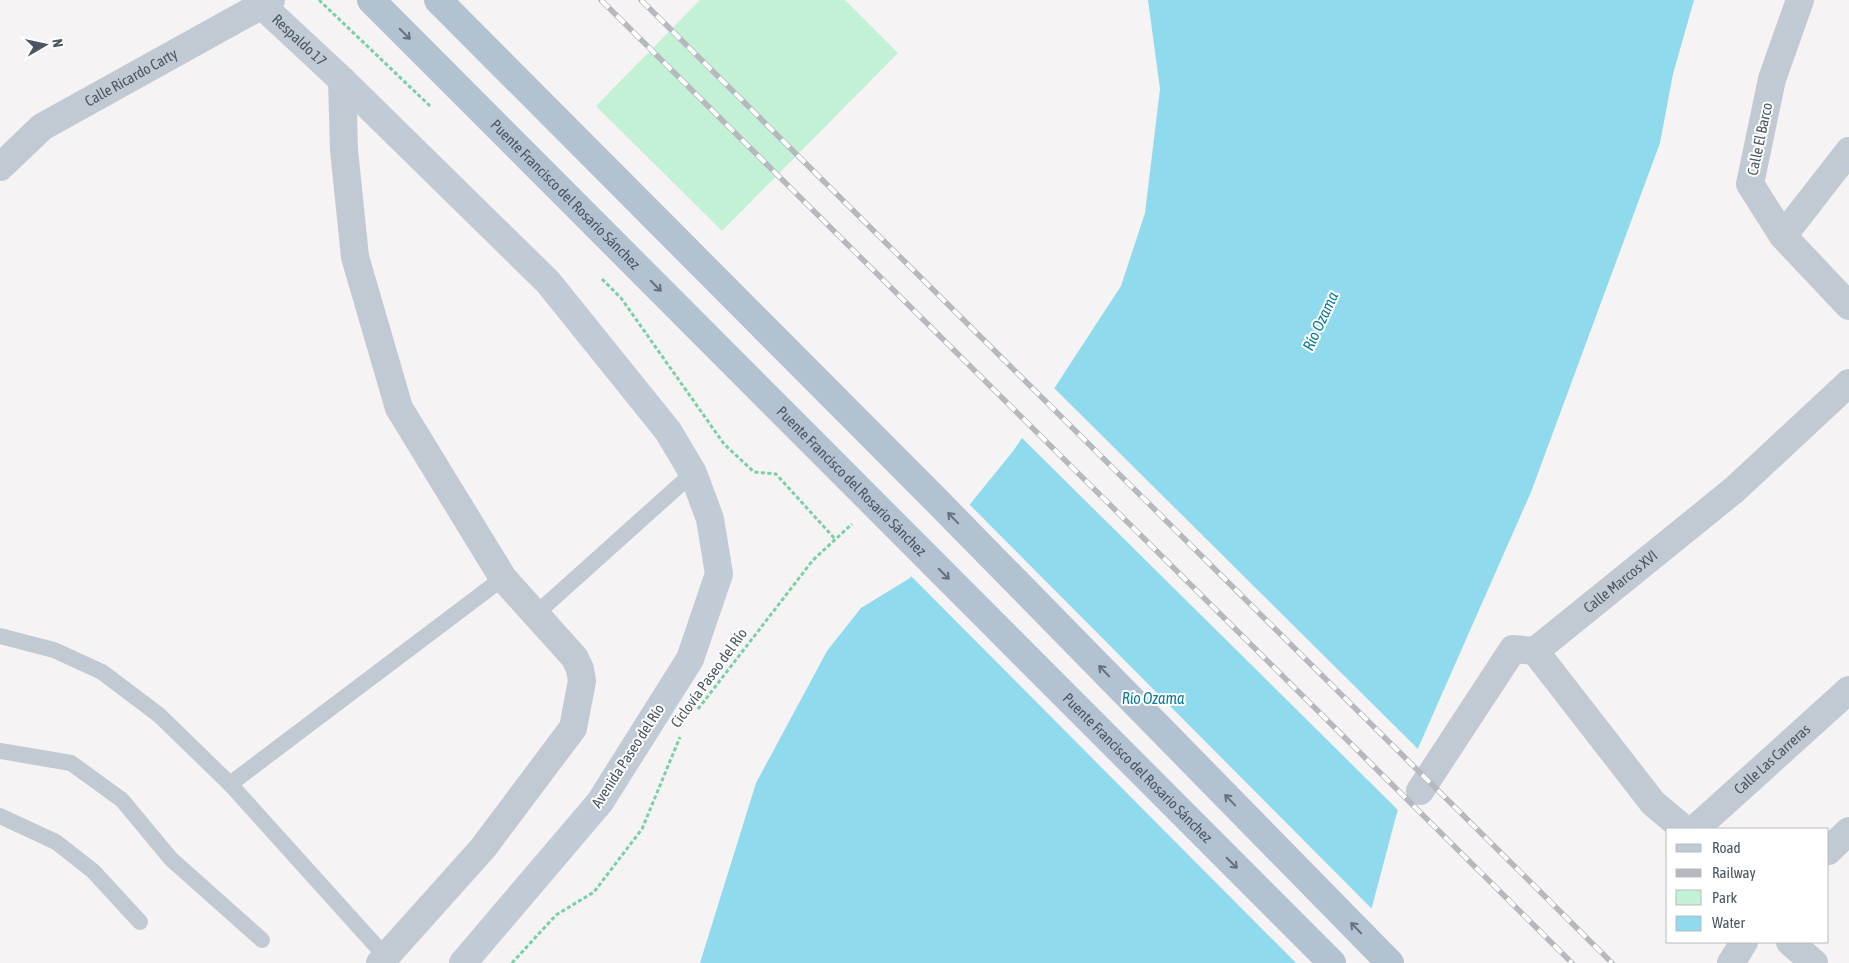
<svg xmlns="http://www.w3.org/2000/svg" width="1849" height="963" viewBox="0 0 1849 963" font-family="'Asap Condensed',sans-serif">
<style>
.green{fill:#c3f1d5}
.water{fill:#90daee}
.pier{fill:#f5f3f3}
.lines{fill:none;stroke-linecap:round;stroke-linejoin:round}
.path{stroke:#7ad0a6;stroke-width:3;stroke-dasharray:4 2.5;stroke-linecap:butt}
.lane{stroke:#c1cad2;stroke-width:16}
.street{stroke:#c1cad2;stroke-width:28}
.secondary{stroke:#c1cbd6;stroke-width:28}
.rail-casing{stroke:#b5b8bd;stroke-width:5.5}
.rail{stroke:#fff;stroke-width:4;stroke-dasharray:11;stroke-linecap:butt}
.primary-bridge{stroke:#b3c2d1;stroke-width:28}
.oneway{stroke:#64717d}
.labels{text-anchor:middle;stroke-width:4;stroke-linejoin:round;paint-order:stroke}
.street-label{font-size:15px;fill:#4a5661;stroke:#fff}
.water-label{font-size:16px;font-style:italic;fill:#0c7c9b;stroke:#fff}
</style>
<rect width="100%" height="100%" fill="#f5f3f3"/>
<polygon class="green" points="700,0 845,0 898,53 722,231 596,106"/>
<polygon class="water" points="1148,0 1694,0 1673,74 1660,143 1531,492 1408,771 1372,907 1349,963 700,963 756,783 827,651 861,608 910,578 1014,450 1121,286 1145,213 1160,89"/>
<g class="pier">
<polygon points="1052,386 1420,751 1411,771 1400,812 1020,436"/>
<polygon points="968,503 1373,910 1352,963 1296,963 910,575"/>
</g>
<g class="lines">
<g class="path">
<polyline points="319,0 430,106"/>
<polyline points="602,279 621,298 724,444 754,472 776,474 835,539"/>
<polyline points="698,709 813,560 852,524"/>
<polyline points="512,963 556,915 594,892 642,829 680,737"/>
</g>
<g class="lane">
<polyline points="537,613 693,473"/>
<polyline points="0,636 54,650 102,672 159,715 230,784 386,957"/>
<polyline points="0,751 71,763 122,800 171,859 262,940"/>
<polyline points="230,784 503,578"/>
<polyline points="0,816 56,842 93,871 140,922"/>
</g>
<g class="street">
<polyline points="1800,0 1772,79 1750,184 1783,236 1849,306"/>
<polyline points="342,80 344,150 355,257 399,408 503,578 575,658 580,669 582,681 573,728 483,848 380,963"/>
<path id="s1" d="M0,167l42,-40 229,-127"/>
<polyline points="1783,236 1849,151"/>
<polyline points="1535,651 1653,803 1684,829"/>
<path id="s2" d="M1420,791l93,-142 22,2 199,-161 115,-107"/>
<path id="s3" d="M1695,829l154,-139"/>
<polyline points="1828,851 1849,831"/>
<polyline points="1790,942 1814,963"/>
<polyline points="1731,963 1744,942"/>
</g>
<path class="secondary" id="s4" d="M256,0l86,80 206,202 120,149 25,42 17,46 9,55 -29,85 -90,143 -137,161"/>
<g class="rail-casing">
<g id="rail">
<polyline points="601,0 1572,963"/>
<polyline points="641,0 1612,963"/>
</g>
</g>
<use href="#rail" class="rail"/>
<g class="primary-bridge">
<path id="s5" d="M371,0l961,963"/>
<polyline points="438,0 936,500 1390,963"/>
</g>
</g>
<defs><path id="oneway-shaft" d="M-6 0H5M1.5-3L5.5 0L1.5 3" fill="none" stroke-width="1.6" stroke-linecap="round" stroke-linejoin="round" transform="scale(1.25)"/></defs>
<g class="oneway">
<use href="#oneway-shaft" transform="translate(405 34) rotate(45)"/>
<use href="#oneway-shaft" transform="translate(656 286) rotate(45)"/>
<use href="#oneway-shaft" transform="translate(953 518) rotate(-134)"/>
<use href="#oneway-shaft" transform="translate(944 574) rotate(45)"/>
<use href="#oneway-shaft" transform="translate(1104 671) rotate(-134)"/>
<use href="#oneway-shaft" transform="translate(1230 800) rotate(-134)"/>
<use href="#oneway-shaft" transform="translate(1232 863) rotate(45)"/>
<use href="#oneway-shaft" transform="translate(1356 928) rotate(-134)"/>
</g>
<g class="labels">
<g class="street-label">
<text dy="5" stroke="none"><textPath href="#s4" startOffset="59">Respaldo 17</textPath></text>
<text dy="5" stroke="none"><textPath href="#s1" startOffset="160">Calle Ricardo Carty</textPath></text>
<text transform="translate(1760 139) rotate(-78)" y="5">Calle El Barco</text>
<text dy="5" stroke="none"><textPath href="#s5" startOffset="275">Puente Francisco del Rosario Sánchez</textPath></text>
<text dy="5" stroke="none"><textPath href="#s5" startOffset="680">Puente Francisco del Rosario Sánchez</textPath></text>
<text dy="5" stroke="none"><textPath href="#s2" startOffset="302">Calle Marcos XVI</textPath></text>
<text transform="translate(709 678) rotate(-54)" y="5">Ciclovía Paseo del Río</text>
<text transform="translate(628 756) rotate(-57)" y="5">Avenida Paseo del Río</text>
<text dy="5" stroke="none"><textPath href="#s3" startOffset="104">Calle Las Carreras</textPath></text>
<text dy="5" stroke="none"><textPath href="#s5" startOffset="1085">Puente Francisco del Rosario Sánchez</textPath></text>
</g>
<g class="water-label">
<text transform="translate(1320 321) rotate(-65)" y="6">Río Ozama</text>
<text x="1153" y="704">Río Ozama</text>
</g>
</g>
<rect x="1666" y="828" width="162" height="115" fill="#ffffff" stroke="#b7bbc0"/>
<rect x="1676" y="844" width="25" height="8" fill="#c1cbd6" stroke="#b7bbc0"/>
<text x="1712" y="853" font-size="15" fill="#4a5661">Road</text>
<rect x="1676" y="869" width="25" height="8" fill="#b5b8bd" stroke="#b7bbc0"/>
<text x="1712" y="878" font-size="15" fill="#4a5661">Railway</text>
<rect x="1676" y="890" width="25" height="15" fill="#c3f1d5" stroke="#b7bbc0"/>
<text x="1712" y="903" font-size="15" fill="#4a5661">Park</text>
<rect x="1676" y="916" width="25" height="15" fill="#90daee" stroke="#b7bbc0"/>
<text x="1712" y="928" font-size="15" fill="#4a5661">Water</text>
<g transform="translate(45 45) rotate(81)" stroke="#ffffff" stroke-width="4" paint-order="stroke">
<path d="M0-4L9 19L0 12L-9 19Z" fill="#4a5661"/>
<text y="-8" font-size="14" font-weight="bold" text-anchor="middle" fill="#4a5661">N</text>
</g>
</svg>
